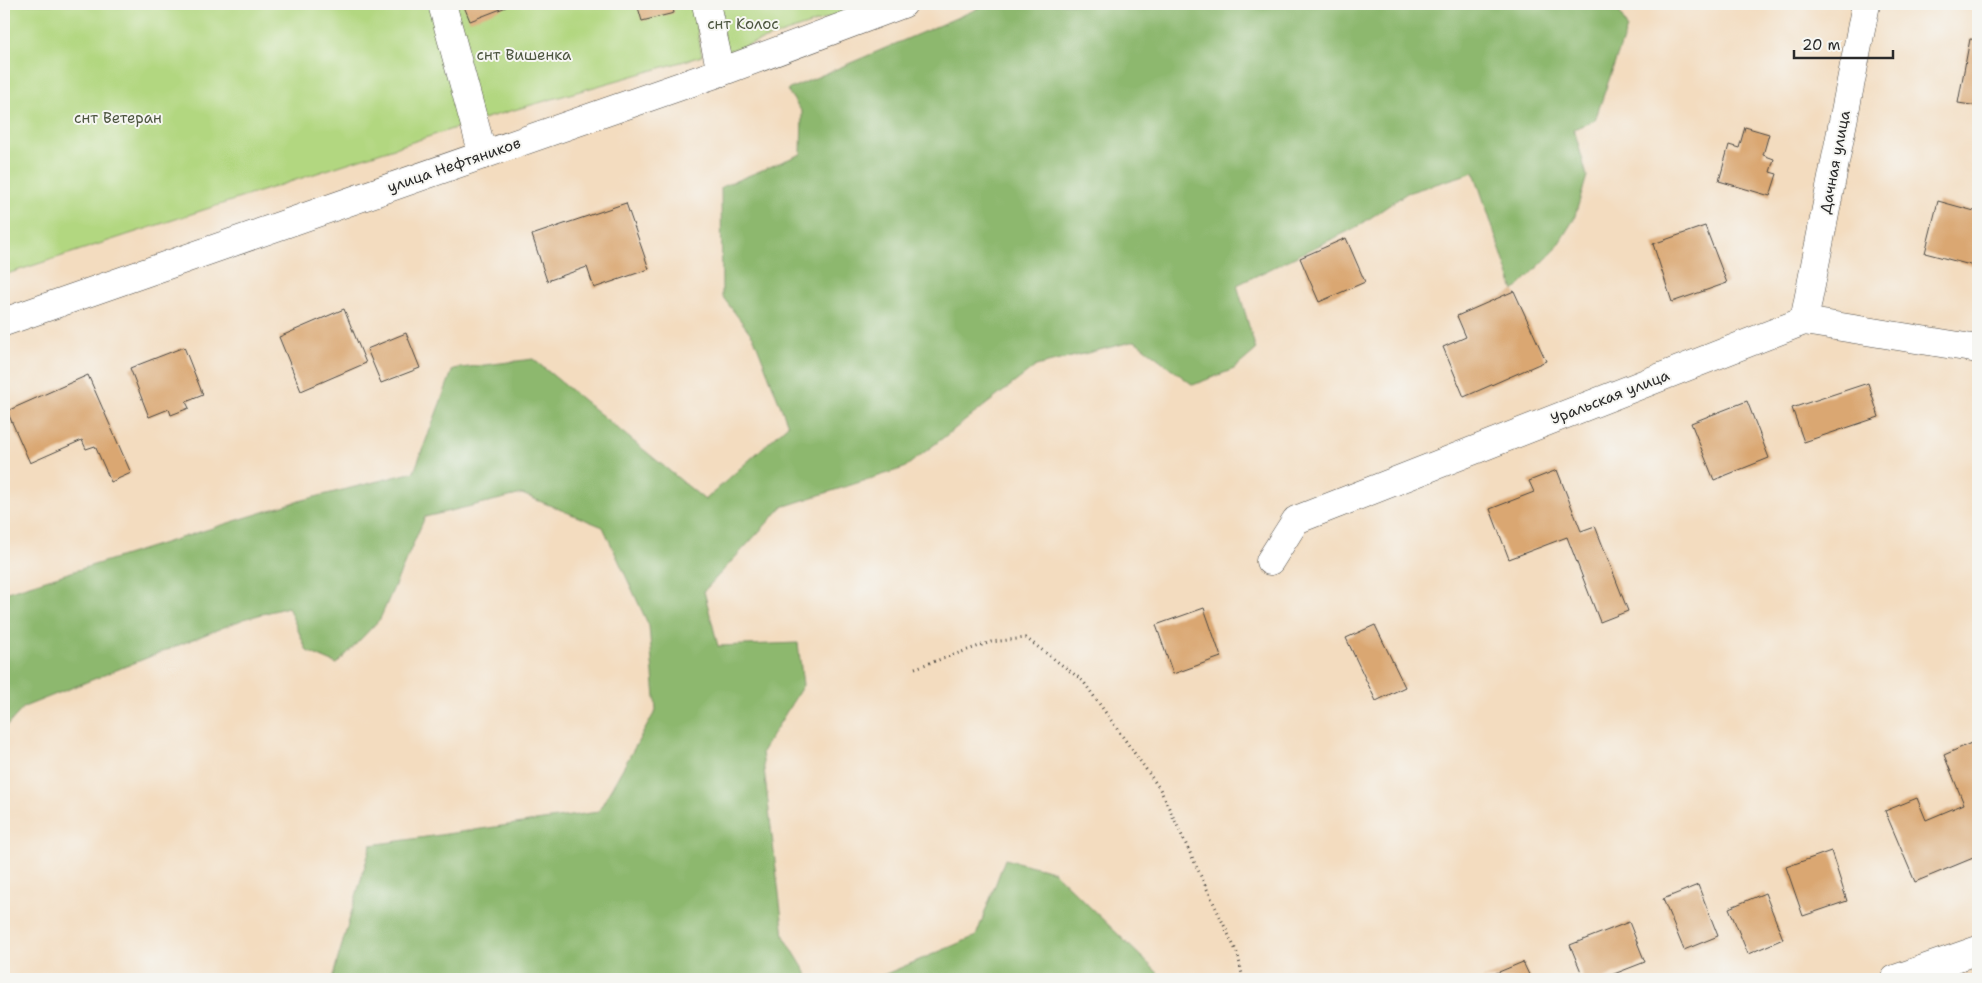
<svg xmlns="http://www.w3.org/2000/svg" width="1982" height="983" viewBox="0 0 1982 983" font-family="'Shantell Sans',sans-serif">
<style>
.green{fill:#b2d780;stroke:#6e8156}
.forest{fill:#8db86e;stroke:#5c724c}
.building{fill:#daa772}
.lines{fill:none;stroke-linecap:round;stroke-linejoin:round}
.minor-casing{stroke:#494641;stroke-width:29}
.path{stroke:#494641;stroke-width:3;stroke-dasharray:1 4;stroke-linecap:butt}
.minor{stroke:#fff;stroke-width:28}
.labels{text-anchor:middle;stroke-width:4;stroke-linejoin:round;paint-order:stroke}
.park-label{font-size:15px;fill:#4d5640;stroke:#f6f6f2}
.street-label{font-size:15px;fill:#2b2b2b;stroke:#f6f6f2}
</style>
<rect width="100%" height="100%" fill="#f6f6f2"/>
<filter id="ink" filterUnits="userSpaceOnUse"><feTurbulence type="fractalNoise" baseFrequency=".02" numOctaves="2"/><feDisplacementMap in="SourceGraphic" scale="10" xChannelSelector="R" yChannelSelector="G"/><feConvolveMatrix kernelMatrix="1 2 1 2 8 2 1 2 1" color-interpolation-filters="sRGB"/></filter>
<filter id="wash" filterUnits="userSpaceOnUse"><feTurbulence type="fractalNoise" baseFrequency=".0096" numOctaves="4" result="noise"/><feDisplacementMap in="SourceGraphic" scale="20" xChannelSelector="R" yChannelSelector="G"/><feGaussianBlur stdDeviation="1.12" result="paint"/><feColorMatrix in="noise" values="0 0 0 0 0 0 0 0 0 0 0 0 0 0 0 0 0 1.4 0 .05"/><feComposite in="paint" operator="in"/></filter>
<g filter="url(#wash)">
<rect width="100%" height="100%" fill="#f3dcbf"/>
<g class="green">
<polygon points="4,4 693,4 702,56 486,118 4,275"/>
<polygon points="718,4 870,4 726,52"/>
</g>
<g class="forest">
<polygon points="989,4 1616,4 1627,28 1595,120 1574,129 1587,176 1574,219 1554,251 1514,291 1474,172 1407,193 1357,227 1237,285 1256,350 1234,369 1193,385 1135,341 1036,366 904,468 782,507 704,591 718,646 798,643 803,685 762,752 784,936 810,979 332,979 371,845 598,812 656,710 649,626 603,527 522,494 425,517 380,619 337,664 307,651 288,607 244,619 24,707 4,729 4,593 299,501 414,472 453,369 533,359 705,500 788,425 754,338 722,296 721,187 801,154 802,112 787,90"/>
<polygon points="1005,859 1053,871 1164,979 874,979 976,936"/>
</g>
<g id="blocks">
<g class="building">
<polygon points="463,4 505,4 506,7 470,21"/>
<polygon points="637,4 672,4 674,13 642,21"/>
<polygon points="1970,39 1978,40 1978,106 1958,103"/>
<polygon points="1745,127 1769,134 1763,155 1774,159 1770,172 1777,174 1770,196 1719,181 1729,145 1739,148"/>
<polygon points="1938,201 1978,212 1978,267 1925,253"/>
<polygon points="626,203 649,269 594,288 587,267 547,281 532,235"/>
<polygon points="1705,226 1727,283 1672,302 1653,244"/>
<polygon points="1346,238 1365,282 1319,302 1300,258"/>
<polygon points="1514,291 1546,361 1464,397 1443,347 1466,337 1457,316"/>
<polygon points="344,309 366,363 301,391 279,337"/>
<polygon points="406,333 420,368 381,383 367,349"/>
<polygon points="184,347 203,395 186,402 189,408 171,415 169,409 149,417 130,368"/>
<polygon points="88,375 131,473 111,482 95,446 86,449 82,440 30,463 7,411"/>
<polygon points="1868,383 1879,417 1804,442 1792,408"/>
<polygon points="1747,401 1769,458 1714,480 1691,423"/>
<polygon points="1557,470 1581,531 1595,526 1628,611 1600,622 1567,537 1509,559 1490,509 1534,492 1529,481"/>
<polygon points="1204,608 1221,657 1173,674 1156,625"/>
<polygon points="1375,625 1405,687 1376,701 1346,638"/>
<polygon points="1978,740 1978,856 1915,882 1885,811 1917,798 1926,820 1964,804 1944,755"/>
<polygon points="1831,851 1847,901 1803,916 1786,867"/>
<polygon points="1698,885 1718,936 1684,950 1663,899"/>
<polygon points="1765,893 1783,939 1748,954 1729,908"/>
<polygon points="1629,922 1645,962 1601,979 1584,979 1570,945"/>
<polygon points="1523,962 1531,979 1482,979"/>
</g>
</g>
</g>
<g filter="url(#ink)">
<use href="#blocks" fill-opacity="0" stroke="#494641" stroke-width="1"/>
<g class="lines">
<g class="minor-casing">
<g id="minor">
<polyline points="442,4 483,155"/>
<polyline points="706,4 721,72"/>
<polyline points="1804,321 1866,4"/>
<polyline points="4,322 721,72 903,4"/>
<polyline points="1270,561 1296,520 1804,321 1978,349"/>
<polyline points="1895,979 1978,950"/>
</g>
</g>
<polyline class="path" points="915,668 991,642 1026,638 1083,681 1160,789 1238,955 1243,979"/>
<use href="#minor" class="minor"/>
</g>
</g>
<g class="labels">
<g class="park-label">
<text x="743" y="29">снт Колос</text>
<text x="524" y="60">снт Вишенка</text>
<text x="118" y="123">снт Ветеран</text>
</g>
<g class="street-label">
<text transform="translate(1835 162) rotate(-79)" y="5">Дачная улица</text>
<text transform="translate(454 165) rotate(-19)" y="5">улица Нефтяников</text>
<text transform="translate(1610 397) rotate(-21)" y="5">Уральская улица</text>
</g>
</g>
<rect width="1982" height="983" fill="none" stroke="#f6f6f2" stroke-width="20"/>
<path d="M1794 50v8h99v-8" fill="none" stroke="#2b2b2b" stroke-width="2.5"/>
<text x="1802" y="50" font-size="15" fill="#2b2b2b" stroke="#f6f6f2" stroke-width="4" paint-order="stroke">20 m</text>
</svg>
